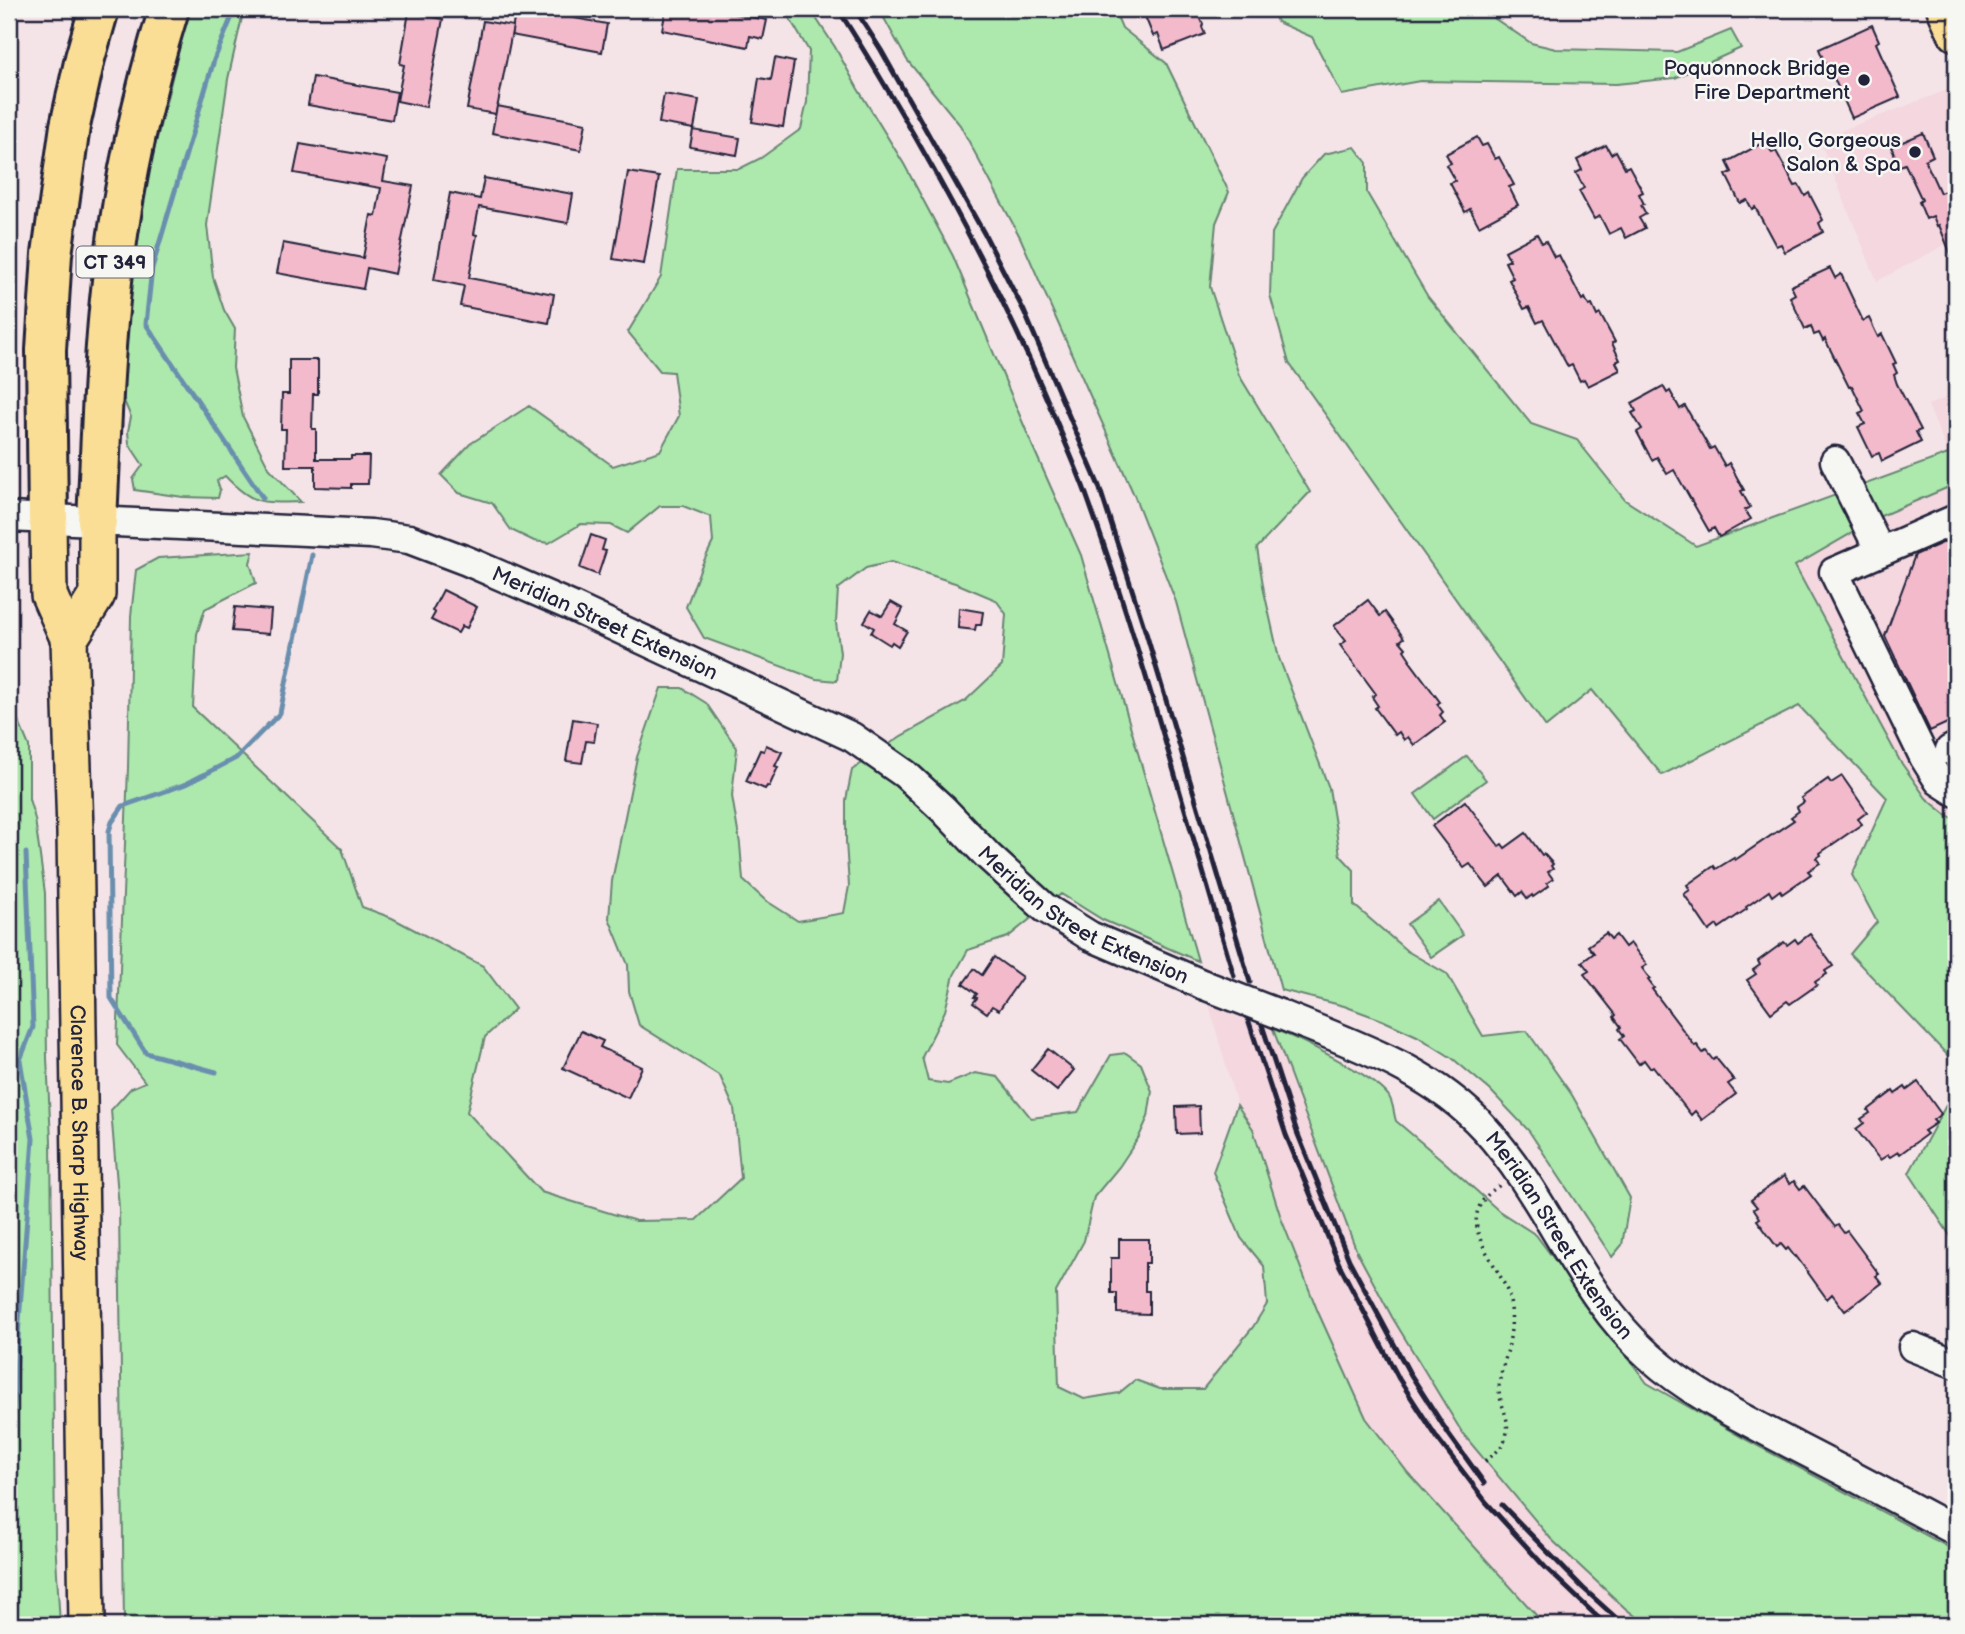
<svg xmlns="http://www.w3.org/2000/svg" width="1965" height="1634" viewBox="0 0 1965 1634" font-family="'Balsamiq Sans',sans-serif">
<style>
.built{fill:#f4d7df}
.green{fill:#ade8ad;stroke:#688574;stroke-width:2}
.lines{fill:none;stroke-linecap:round;stroke-linejoin:round}
.stream{stroke:#6a8fae;stroke-width:5}
.building{fill:#f3bacc;stroke:#22223b;stroke-width:2}
.minor-casing{stroke:#22223b;stroke-width:33}
.major-casing{stroke:#22223b;stroke-width:40}
.highway-casing{stroke:#22223b;stroke-width:44}
.path{stroke:#22223b;stroke-width:3.5;stroke-dasharray:2 5;stroke-linecap:butt}
.minor{stroke:#f6f6f2;stroke-width:28}
.major{stroke:#fbde96;stroke-width:35}
.highway{stroke:#fbde96;stroke-width:38}
.rail{stroke:#22223b;stroke-width:5}
.minor-bridge-casing{stroke:#22223b;stroke-width:33;stroke-linecap:butt}
.minor-bridge{stroke:#f6f6f2;stroke-width:28}
.poi-dot{fill:#22223b;stroke:#f6f6f2;stroke-width:2.5}
.labels{text-anchor:middle;stroke-width:5;stroke-linejoin:round;paint-order:stroke}
.shield{fill:#f6f6f2;stroke:#626272;stroke-width:2}
.shield-label{font-size:19px;font-weight:bold;fill:#22223b}
.poi-label{font-size:21px;fill:#22223b;stroke:#f6f6f2;text-anchor:end}
.street-label{font-size:21px;fill:#22223b;stroke:#f6f6f2}
</style>
<rect width="100%" height="100%" fill="#f5e4e7"/>
<filter id="ink" filterUnits="userSpaceOnUse"><feTurbulence type="fractalNoise" baseFrequency=".0143" numOctaves="2"/><feDisplacementMap in="SourceGraphic" scale="14" xChannelSelector="R" yChannelSelector="G"/><feConvolveMatrix kernelMatrix="1 2 1 2 8 2 1 2 1" color-interpolation-filters="sRGB"/></filter>
<g filter="url(#ink)">
<g class="built">
<polygon points="1950,89 1956,101 1956,239 1877,281 1819,139"/>
<polygon points="1956,394 1956,455 1948,454 1928,405"/>
<polygon points="1956,484 1956,819 1948,816 1926,798 1900,761 1795,566 1883,515"/>
<polygon points="1209,1005 1273,1029 1357,1252 1463,1434 1551,1539 1626,1609 1647,1625 1545,1625 1408,1473 1366,1418 1318,1312 1281,1218 1253,1129 1237,1105"/>
</g>
<g class="green">
<path d="M189,9h55l-16,70 -21,146 6,52 11,33 11,19 -2,39 10,49 26,51 32,34c-40,1 -48,3 -76,-26l-8,5 3,9 -2,8 -35,-1 -48,-7 -2,-11 10,-14 -14,-21 -1,-13 3,-14 -10,-23 10,-103 10,-88z"/>
<polygon points="777,9 810,9 835,47 858,89 904,164 953,256 1033,447 1081,555 1198,961 1103,920 1061,894 1008,937 968,950 954,975 945,1011 922,1057 928,1081 948,1084 975,1073 998,1077 1031,1118 1078,1112 1111,1055 1126,1053 1141,1064 1152,1091 1148,1117 1139,1137 1119,1167 1094,1197 1084,1241 1056,1292 1059,1387 1084,1399 1119,1393 1135,1380 1160,1389 1203,1389 1253,1327 1267,1304 1264,1266 1241,1238 1213,1172 1237,1105 1253,1129 1281,1218 1318,1312 1366,1418 1408,1473 1545,1625 124,1625 119,1208 111,1110 131,1088 145,1082 117,1045 128,768 131,616 136,570 158,558 253,552 250,563 256,583 205,609 197,634 193,708 342,849 362,907 392,918 483,966 515,1009 485,1037 467,1112 541,1192 636,1221 696,1220 741,1178 734,1108 720,1076 639,1025 629,991 628,965 609,918 612,881 637,757 661,688 682,688 706,703 737,748 732,796 740,844 743,880 765,900 798,921 844,913 849,886 846,842 846,800 852,770 901,736 965,701 1002,666 1006,614 996,600 958,584 891,562 866,568 838,589 836,623 840,653 837,681 816,679 704,638 686,607 701,567 713,542 711,517 683,506 660,506 627,533 611,525 581,524 549,543 534,541 511,530 492,503 459,493 441,475 470,444 529,406 613,466 660,451 679,416 673,372 660,371 628,332 661,277 677,169 739,169 761,158 801,129 807,102 809,51 787,14"/>
<polygon points="879,9 1114,9 1122,28 1166,63 1229,192 1216,223 1210,287 1239,375 1310,492 1257,548 1264,591 1279,658 1329,788 1340,855 1354,870 1354,905 1407,951 1447,974 1483,1036 1527,1031 1572,1095 1630,1198 1622,1245 1612,1257 1529,1131 1490,1090 1452,1058 1417,1036 1382,1020 1344,1006 1281,990 1176,602 1134,495 1020,237 960,125 907,60"/>
<polygon points="1272,9 1487,9 1491,16 1531,43 1556,49 1677,52 1731,30 1741,48 1675,78 1616,84 1420,81 1342,95 1312,37 1277,22"/>
<polygon points="1355,147 1367,163 1367,193 1428,297 1531,424 1577,440 1625,500 1696,546 1948,454 1956,455 1956,484 1883,515 1795,566 1900,761 1926,798 1948,816 1956,819 1956,1064 1850,954 1877,922 1852,875 1887,798 1799,706 1662,775 1592,690 1546,727 1289,363 1270,295 1272,233 1302,178 1324,154"/>
<polygon points="9,707 16,715 29,746 29,799 35,819 45,893 47,1058 51,1140 55,1539 60,1625 9,1625"/>
<polygon points="1467,756 1486,780 1433,819 1415,794"/>
<polygon points="1439,901 1463,935 1431,957 1407,924"/>
<path d="M1273,1029c27,10 98,45 115,66 6,8 5,17 8,26l45,38 58,52 37,24 111,148 100,57 209,111v74h-309l-21,-16 -75,-70 -88,-105 -71,-117 -35,-65z"/>
<polygon points="1956,1087 1956,1256 1951,1237 1909,1173"/>
</g>
<g class="lines">
<g class="stream">
<polyline points="235,9 214,60 152,268 146,324 263,498"/>
<polyline points="216,1072 146,1053 111,998 109,831 112,822 123,806 186,784 236,758 280,713 312,555"/>
<polyline points="9,1491 19,1321 33,1139 20,1060 33,1027 26,853"/>
<polyline points="9,1614 12,1615"/>
</g>
</g>
<g class="building">
<polygon points="516,9 526,9 607,24 602,52 511,35"/>
<polygon points="666,9 707,9 767,20 763,39 750,36 748,47 662,30"/>
<polygon points="1142,9 1197,9 1203,24 1202,27 1205,34 1164,50 1158,34 1153,36"/>
<polygon points="409,12 443,19 426,107 397,101 404,65 400,64"/>
<polygon points="483,21 513,26 496,114 467,109"/>
<polygon points="1872,25 1879,41 1876,43 1900,97 1852,118 1828,65 1826,66 1819,49"/>
<polygon points="775,58 794,62 783,127 752,122 759,78 771,80"/>
<polygon points="313,77 397,92 392,120 308,105"/>
<polygon points="664,94 699,100 694,129 659,123"/>
<polygon points="497,106 586,123 581,150 492,133"/>
<polygon points="693,130 740,138 737,155 690,147"/>
<polygon points="1923,133 1933,156 1925,160 1940,193 1948,190 1956,210 1956,267 1939,225 1937,226 1933,216 1926,219 1919,202 1922,200 1905,164 1900,166 1891,147"/>
<polygon points="1477,137 1482,146 1487,144 1495,159 1499,157 1514,185 1509,187 1518,205 1479,226 1470,209 1465,212 1450,183 1455,181 1446,165 1451,163 1446,154"/>
<polygon points="1766,141 1772,153 1776,151 1795,186 1799,185 1805,196 1809,193 1823,220 1819,223 1823,232 1785,252 1781,244 1776,246 1755,207 1752,209 1747,200 1740,203 1726,175 1732,172 1727,162"/>
<polygon points="300,144 387,159 383,181 413,186 395,274 367,268 363,289 277,273 283,243 363,258 371,215 376,216 381,188 294,173"/>
<polygon points="1606,145 1611,154 1616,151 1625,168 1629,166 1643,192 1639,194 1644,204 1641,205 1646,214 1639,218 1645,228 1626,238 1621,228 1609,234 1600,216 1594,219 1579,191 1584,188 1576,173 1582,170 1577,160"/>
<polygon points="628,172 659,177 644,264 613,259"/>
<polygon points="484,178 573,194 568,223 479,207 474,234 477,235 469,278 554,294 549,323 460,306 464,286 434,280 450,193 480,199"/>
<polygon points="1537,234 1542,243 1546,241 1554,257 1559,255 1582,300 1585,298 1589,306 1592,305 1597,316 1600,314 1615,342 1612,343 1620,360 1616,362 1620,370 1588,386 1584,379 1580,381 1572,365 1568,367 1543,320 1537,323 1529,307 1524,309 1509,280 1513,278 1505,262 1510,260 1505,251"/>
<polygon points="1830,268 1835,278 1841,274 1863,321 1869,318 1878,337 1882,334 1896,363 1893,364 1897,373 1894,375 1897,384 1921,430 1916,432 1921,442 1882,461 1879,453 1872,456 1858,427 1865,424 1859,413 1864,411 1852,386 1849,387 1825,339 1823,341 1819,333 1814,335 1811,326 1805,329 1790,297 1795,294 1791,286"/>
<polygon points="289,360 318,360 318,394 313,394 312,429 316,429 316,459 351,459 351,456 369,456 368,484 351,484 351,488 315,487 315,466 285,466 286,429 281,429 282,394 289,394"/>
<polygon points="1663,386 1667,393 1670,391 1680,409 1685,406 1710,449 1714,447 1725,466 1729,463 1744,490 1741,491 1750,507 1745,510 1751,519 1719,537 1714,528 1709,531 1674,470 1667,474 1657,457 1652,460 1637,432 1642,429 1632,413 1636,411 1632,403"/>
<polygon points="591,535 605,540 602,550 606,551 598,575 580,568"/>
<polygon points="1956,537 1956,719 1930,731 1885,636 1915,555"/>
<polygon points="443,590 477,607 467,628 462,626 458,633 431,620 435,613 432,611"/>
<polygon points="1368,600 1380,616 1385,612 1404,638 1400,641 1406,648 1404,650 1410,659 1409,660 1440,702 1437,704 1443,712 1440,715 1445,722 1414,745 1408,737 1404,740 1399,732 1395,735 1375,708 1378,706 1372,697 1376,694 1340,645 1346,641 1334,626"/>
<polygon points="891,602 903,609 895,624 907,631 898,646 892,642 890,645 871,633 874,628 864,622 871,610 882,616"/>
<polygon points="235,607 271,610 269,634 232,631"/>
<polygon points="959,608 983,612 981,625 976,625 975,630 958,628"/>
<polygon points="573,719 597,723 594,742 586,741 582,763 566,761"/>
<polygon points="766,745 782,752 775,766 778,767 769,787 767,786 765,789 746,781 760,750 764,751"/>
<polygon points="1842,776 1867,812 1858,819 1862,824 1820,853 1821,855 1816,858 1820,863 1808,871 1811,874 1782,894 1780,890 1772,896 1769,891 1746,907 1747,909 1719,928 1717,925 1709,931 1684,894 1690,890 1687,885 1714,866 1716,869 1734,858 1735,860 1794,820 1791,817 1799,811 1797,807 1804,802 1801,798 1828,779 1831,783"/>
<polygon points="1465,801 1499,846 1502,844 1505,848 1526,833 1542,855 1544,854 1553,864 1551,866 1553,869 1548,872 1553,879 1547,883 1549,886 1533,897 1532,895 1527,899 1522,892 1517,896 1502,876 1488,887 1470,864 1464,868 1432,826"/>
<polygon points="1606,933 1611,939 1616,935 1625,947 1630,943 1647,965 1642,968 1650,979 1648,980 1654,988 1652,989 1695,1046 1697,1045 1703,1053 1706,1051 1713,1060 1716,1058 1734,1080 1728,1084 1736,1094 1702,1120 1695,1111 1691,1115 1653,1066 1650,1068 1644,1060 1639,1064 1620,1039 1624,1036 1619,1029 1621,1027 1614,1017 1616,1015 1584,974 1589,971 1582,962 1594,953 1588,946"/>
<polygon points="1810,934 1833,966 1825,971 1827,974 1815,982 1817,985 1790,1004 1787,1001 1771,1013 1747,980 1756,974 1753,970 1760,965 1758,961 1784,942 1787,945 1795,939 1798,943"/>
<polygon points="994,957 1022,977 999,1010 992,1006 987,1013 973,1003 977,998 974,997 977,994 963,984 974,969 982,975"/>
<polygon points="581,1031 603,1041 600,1047 642,1067 628,1098 563,1068"/>
<polygon points="1048,1049 1074,1070 1057,1091 1031,1070"/>
<polygon points="1918,1082 1941,1114 1933,1120 1936,1123 1924,1131 1927,1134 1900,1154 1898,1152 1890,1157 1888,1155 1880,1160 1856,1129 1864,1123 1861,1119 1870,1113 1868,1110 1893,1091 1895,1094 1905,1087 1907,1090"/>
<polygon points="1199,1106 1200,1133 1177,1134 1176,1107"/>
<polygon points="1784,1176 1790,1184 1794,1181 1800,1189 1804,1186 1835,1227 1838,1225 1844,1233 1847,1231 1879,1274 1876,1276 1882,1283 1845,1311 1832,1294 1827,1299 1796,1256 1795,1257 1788,1248 1786,1250 1781,1244 1777,1247 1757,1220 1760,1218 1754,1209 1757,1207 1751,1200"/>
<polygon points="1119,1239 1149,1239 1149,1263 1145,1263 1145,1291 1149,1291 1149,1314 1117,1313 1117,1293 1111,1293 1111,1258 1119,1258"/>
</g>
<g class="lines">
<g class="minor-casing">
<g id="minor">
<polyline points="1835,461 1880,551"/>
<path id="s1" d="M9,517l362,17 38,5 58,22 106,46 279,130 53,37 38,35 45,47 57,52 45,28 114,49"/>
<polyline points="1956,519 1834,572 1924,757 1939,781 1956,792"/>
<polyline points="1950,750 1956,747"/>
<path id="s2" d="M1279,1014c73,30 152,55 206,115 63,69 94,165 164,227 43,39 97,64 148,91 53,27 106,56 159,84"/>
<polyline points="1913,1347 1956,1364"/>
</g>
</g>
<g class="major-casing">
<g id="major">
<polyline points="1945,9 1956,33"/>
<path id="s3" d="M48,519l1,76 20,45 6,192 12,793"/>
<polyline points="69,640 97,595 97,521"/>
</g>
</g>
<g class="highway-casing">
<g id="highway">
<polyline points="48,519 46,350 52,254 70,126 85,58 99,9"/>
<path d="M97,521c4,-80 6,-161 15,-240 10,-92 30,-184 57,-272"/>
</g>
</g>
<path class="path" d="M1485,1461c11,-8 20,-15 22,-29 3,-15 -9,-30 -8,-46 1,-13 6,-25 9,-37 3,-14 5,-33 2,-48 -7,-39 -67,-81 -8,-117"/>
<use href="#minor" class="minor"/>
<use href="#major" class="major"/>
<use href="#highway" class="highway"/>
<g class="rail">
<path d="M838,9c81,128 155,262 214,402 11,27 24,55 34,83 57,158 99,321 148,482"/>
<polyline points="855,9 881,50 985,235 1024,311 1099,486 1146,633 1250,982"/>
<polyline points="1248,1019 1286,1135 1339,1264 1399,1379 1438,1439 1486,1502 1545,1567 1606,1625"/>
<polyline points="1262,1025 1297,1132 1349,1260 1409,1372 1448,1433 1484,1483"/>
<polyline points="1502,1505 1583,1588 1624,1625"/>
</g>
<g class="minor-bridge-casing">
<polyline id="minor-bridge" points="1204,985 1279,1014"/>
</g>
<use href="#minor-bridge" class="minor-bridge"/>
</g>
</g>
<g class="poi-dot">
<circle cx="1864" cy="80" r="7"/>
<circle cx="1915" cy="152" r="7"/>
</g>
<g class="labels">
<rect class="shield" x="76.5" y="246.5" width="77" height="31" rx="5"/>
<g class="shield-label">
<text x="115" y="269">CT 349</text>
</g>
<g class="poi-label">
<text x="1850" y="75">Poquonnock Bridge<tspan x="1850" dy="24">Fire Department</tspan></text>
<text x="1901" y="147">Hello, Gorgeous<tspan x="1901" dy="24">Salon &amp; Spa</tspan></text>
</g>
<g class="street-label">
<text dy="7" stroke="none"><textPath href="#s1" startOffset="614">Meridian Street Extension</textPath></text>
<text dy="7" stroke="none"><textPath href="#s1" startOffset="1181">Meridian Street Extension</textPath></text>
<text dy="7" stroke="none"><textPath href="#s3" startOffset="618">Clarence B. Sharp Highway</textPath></text>
<text dy="7" stroke="none"><textPath href="#s2" startOffset="368">Meridian Street Extension</textPath></text>
</g>
</g>
<rect width="1965" height="1634" fill="none" stroke="#f6f6f2" stroke-width="35"/>
<rect x="18" y="18" width="1930" height="1599" fill="none" stroke="#22223b" stroke-width="2.5" filter="url(#ink)"/>
</svg>
